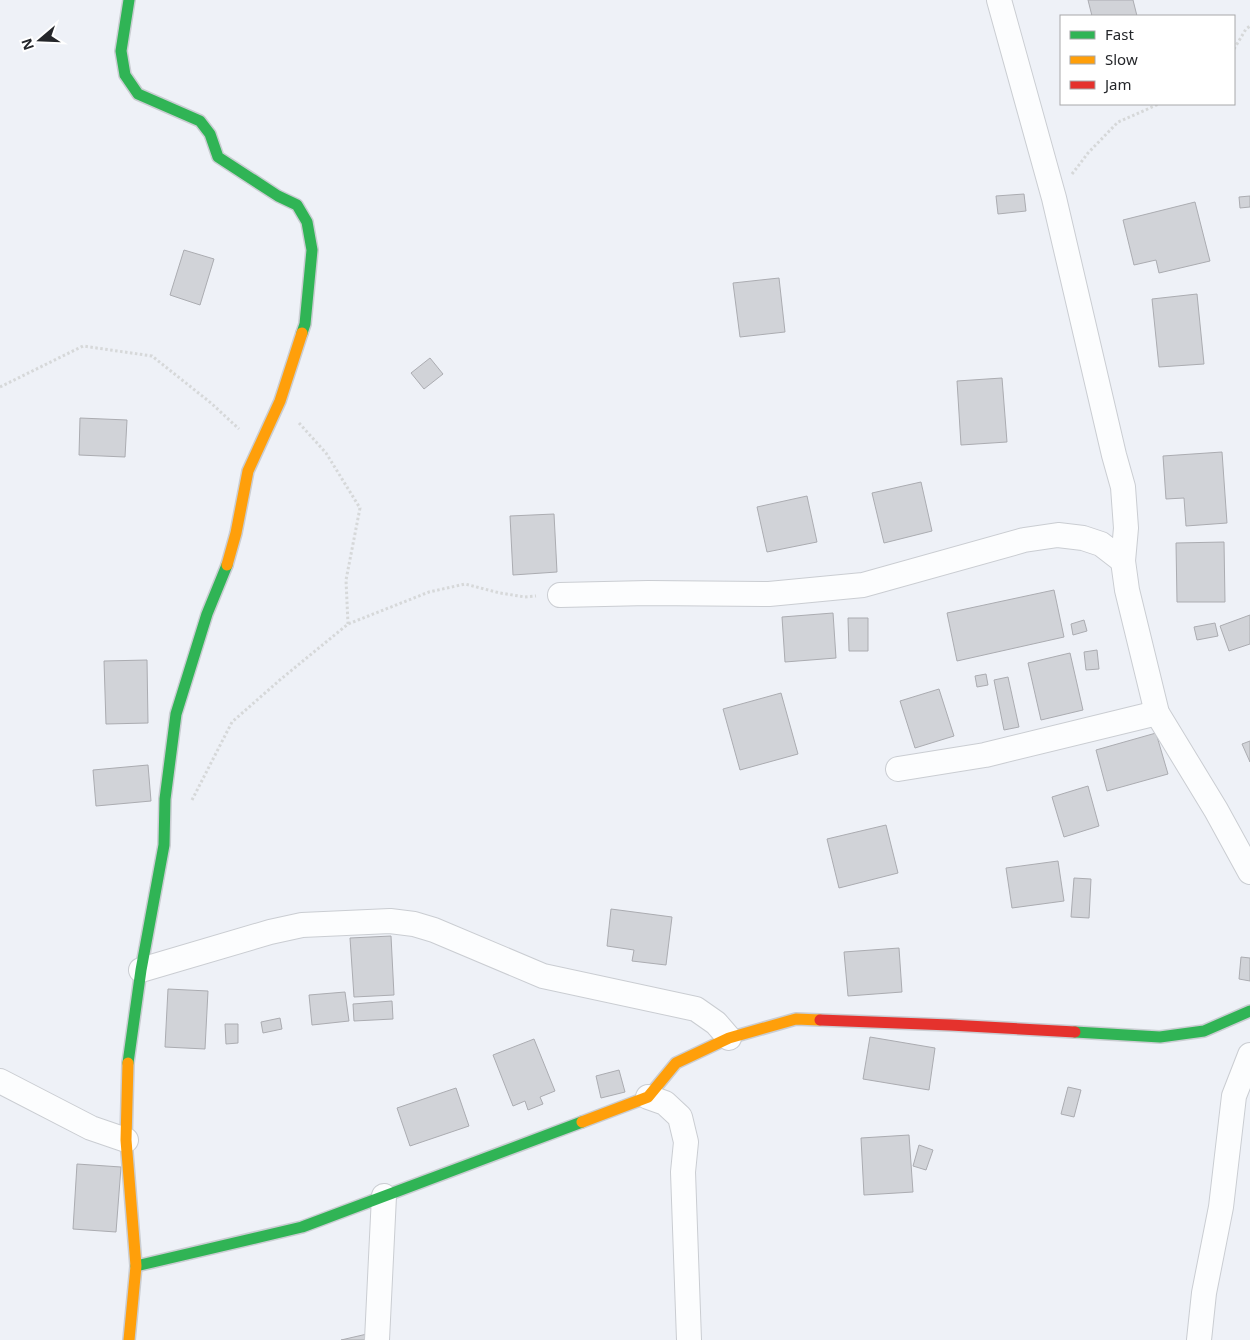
<svg xmlns="http://www.w3.org/2000/svg" width="1250" height="1340" viewBox="0 0 1250 1340" font-family="'Noto Sans',sans-serif">
<style>
.building{fill:#d1d3d8;stroke:#abacb1}
.lines{fill:none;stroke-linecap:round;stroke-linejoin:round}
.street-casing{stroke:#cacdd2;stroke-width:26}
.fast-casing{stroke:#cacdd2;stroke-width:14}
.slow-casing{stroke:#cacdd2;stroke-width:14}
.jam-casing{stroke:#cacdd2;stroke-width:14}
.path{stroke:#d6d8d9;stroke-width:3;stroke-dasharray:2.5 2.5;stroke-linecap:butt}
.street{stroke:#fcfdfe;stroke-width:24}
.fast{stroke:#30b455;stroke-width:11}
.slow{stroke:#ff9f0a;stroke-width:11}
.jam{stroke:#e5322d;stroke-width:11}
</style>
<rect width="100%" height="100%" fill="#eef1f7"/>
<g class="building">
<polygon points="1088,0 1133,0 1137,16 1092,16"/>
<polygon points="1024,194 1026,211 998,214 996,196"/>
<polygon points="1250,196 1250,207 1240,208 1239,197"/>
<polygon points="1195,202 1210,261 1159,273 1156,260 1134,265 1123,220"/>
<polygon points="184,250 214,259 200,305 170,295"/>
<polygon points="779,278 785,332 740,337 733,283"/>
<polygon points="1197,294 1204,364 1159,367 1152,299"/>
<polygon points="430,358 443,374 424,389 411,373"/>
<polygon points="1002,378 1007,442 961,445 957,381"/>
<polygon points="80,418 127,420 125,457 79,455"/>
<polygon points="1222,452 1227,523 1186,526 1184,498 1166,499 1163,456"/>
<polygon points="921,482 932,531 884,543 872,493"/>
<polygon points="807,496 817,542 767,552 757,507"/>
<polygon points="554,514 557,572 513,575 510,516"/>
<polygon points="1224,542 1225,602 1177,602 1176,543"/>
<polygon points="1054,590 1064,637 957,661 947,613"/>
<polygon points="833,613 836,658 785,662 782,617"/>
<polygon points="1250,615 1250,644 1229,651 1220,626"/>
<polygon points="848,618 868,618 868,651 849,651"/>
<polygon points="1084,620 1087,631 1073,635 1071,624"/>
<polygon points="1215,623 1218,636 1197,640 1194,627"/>
<polygon points="1097,650 1099,669 1086,670 1084,652"/>
<polygon points="1070,653 1083,710 1041,720 1028,663"/>
<polygon points="147,660 148,723 106,724 104,661"/>
<polygon points="986,674 988,685 977,687 975,676"/>
<polygon points="1008,677 1019,727 1004,730 994,680"/>
<polygon points="939,689 954,736 915,748 900,701"/>
<polygon points="781,693 798,754 740,770 723,709"/>
<polygon points="1156,733 1168,774 1107,791 1096,750"/>
<polygon points="1250,741 1250,762 1242,744"/>
<polygon points="148,765 151,801 96,806 93,770"/>
<polygon points="1088,786 1099,826 1064,837 1052,797"/>
<polygon points="886,825 898,873 839,888 827,839"/>
<polygon points="1058,861 1064,901 1012,908 1006,868"/>
<polygon points="1074,878 1091,879 1089,918 1071,917"/>
<polygon points="611,909 672,917 666,965 632,961 634,950 607,946"/>
<polygon points="391,936 394,995 354,997 350,938"/>
<polygon points="899,948 902,992 848,996 844,952"/>
<polygon points="1241,957 1250,958 1250,981 1239,979"/>
<polygon points="168,989 208,991 205,1049 165,1047"/>
<polygon points="345,992 349,1021 312,1025 309,995"/>
<polygon points="392,1001 393,1019 354,1021 353,1004"/>
<polygon points="280,1018 282,1029 263,1033 261,1022"/>
<polygon points="225,1024 238,1024 238,1043 226,1044"/>
<polygon points="870,1037 935,1048 929,1090 863,1079"/>
<polygon points="534,1039 555,1091 540,1097 543,1104 528,1110 525,1101 513,1106 493,1055"/>
<polygon points="619,1070 625,1092 601,1098 596,1076"/>
<polygon points="1068,1087 1081,1090 1074,1117 1061,1114"/>
<polygon points="456,1088 469,1126 410,1146 397,1108"/>
<polygon points="909,1135 913,1192 864,1195 861,1138"/>
<polygon points="919,1145 933,1150 926,1170 913,1166"/>
<polygon points="77,1164 121,1167 116,1232 73,1229"/>
<polygon points="367,1334 368,1340 341,1340"/>
</g>
<g class="lines">
<g class="street-casing">
<g id="street">
<polyline points="999,0 1054,198 1114,455 1123,487 1126,528 1123,561 1127,590 1157,713 1216,810 1250,872"/>
<polyline points="560,595 648,593 769,594 863,585 1024,540 1058,535 1083,538 1101,544 1123,561"/>
<polyline points="898,769 985,755 1157,713"/>
<polyline points="141,970 270,932 302,925 390,921 414,924 434,930 543,976 696,1009 716,1023 729,1038"/>
<polyline points="0,1081 91,1128 126,1140"/>
<polyline points="648,1097 665,1103 680,1117 686,1142 683,1172 689,1340"/>
<polyline points="377,1340 384,1196"/>
<polyline points="1199,1340 1204,1293 1221,1207 1234,1096 1250,1055"/>
</g>
</g>
<g class="fast-casing">
<g id="fast">
<polyline points="129,0 121,51 125,75 138,94 200,121 210,134 218,157 278,196 297,205 307,222 312,250 305,324 302,333"/>
<polyline points="1075,1032 1160,1037 1204,1031 1250,1011"/>
<polyline points="128,1063 141,970 164,845 165,799 176,714 207,614 227,565"/>
<polyline points="136,1266 302,1227 582,1122"/>
</g>
</g>
<g class="slow-casing">
<g id="slow">
<polyline points="227,565 236,533 248,471 280,401 302,333"/>
<polyline points="128,1063 126,1140 136,1266 129,1340"/>
<polyline points="582,1122 648,1097 676,1063 729,1038 796,1019 820,1020"/>
</g>
</g>
<g class="jam-casing">
<polyline id="jam" points="820,1020 950,1025 1075,1032"/>
</g>
<g class="path">
<polyline points="1234,49 1246,29 1250,26"/>
<polyline points="1072,174 1088,153 1118,122 1159,104"/>
<polyline points="0,387 83,346 152,356 211,403 239,429"/>
<polyline points="299,423 326,453 360,508 346,580 348,624"/>
<polyline points="192,800 232,722 281,679 348,624 429,592 465,584 500,593 525,597 536,596"/>
</g>
<use href="#street" class="street"/>
<use href="#fast" class="fast"/>
<use href="#slow" class="slow"/>
<use href="#jam" class="jam"/>
</g>
<rect x="1060" y="15" width="175" height="90" fill="#ffffff" stroke="#a7a8aa"/>
<rect x="1070" y="31" width="25" height="8" fill="#30b455" stroke="#a7a8aa"/>
<text x="1105" y="40" font-size="15" fill="#24262a">Fast</text>
<rect x="1070" y="56" width="25" height="8" fill="#ff9f0a" stroke="#a7a8aa"/>
<text x="1105" y="65" font-size="15" fill="#24262a">Slow</text>
<rect x="1070" y="81" width="25" height="8" fill="#e5322d" stroke="#a7a8aa"/>
<text x="1105" y="90" font-size="15" fill="#24262a">Jam</text>
<g transform="translate(40 40) rotate(251)" stroke="#ffffff" stroke-width="4" paint-order="stroke">
<path d="M0-4L9 19L0 12L-9 19Z" fill="#24262a"/>
<text y="-8" font-size="14" font-weight="bold" text-anchor="middle" fill="#24262a">N</text>
</g>
</svg>
